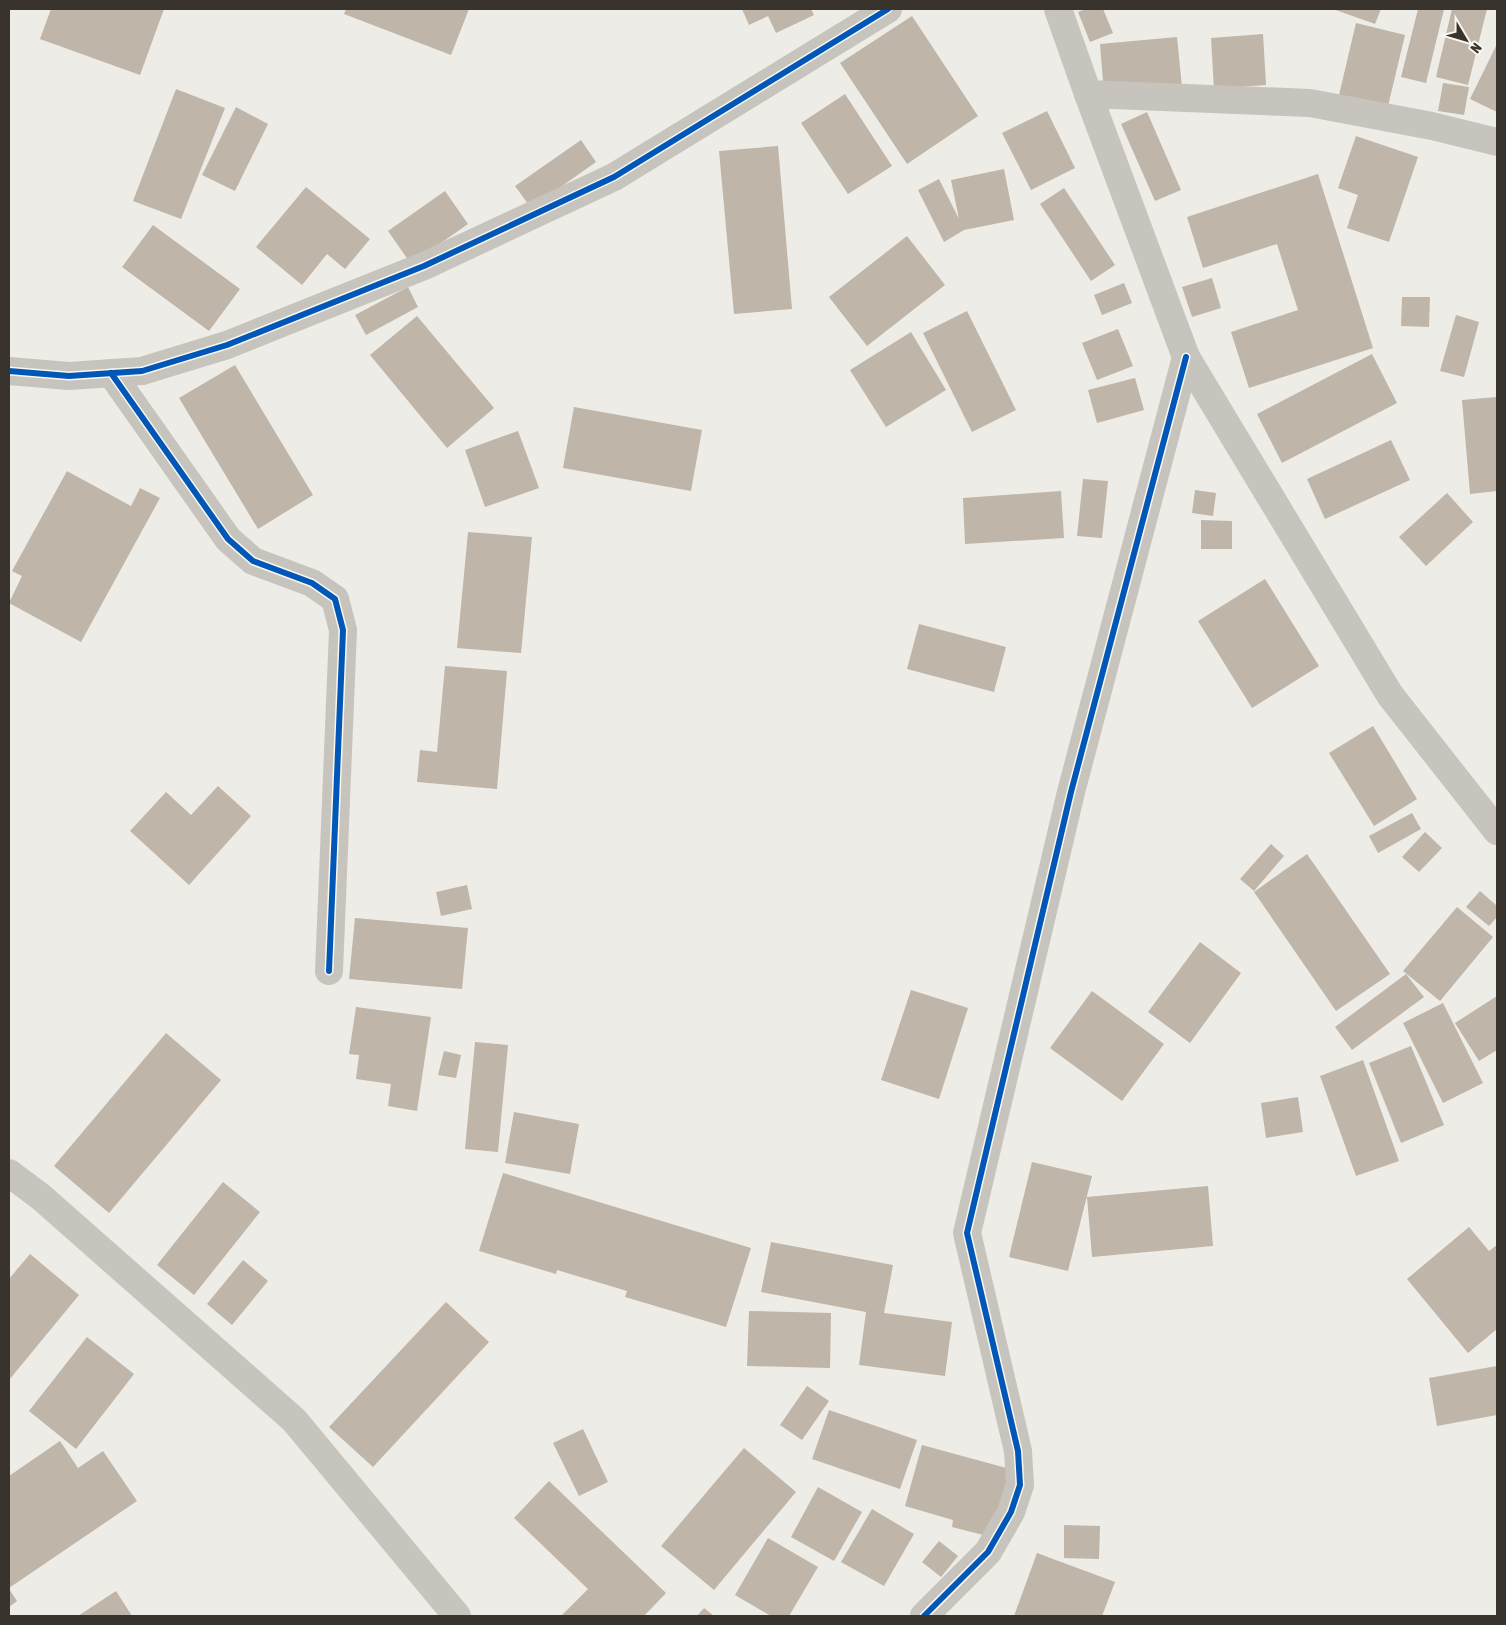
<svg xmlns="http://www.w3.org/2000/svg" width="1506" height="1625" viewBox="0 0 1506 1625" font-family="'Asap Condensed',sans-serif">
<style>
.building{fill:#bfb5a9}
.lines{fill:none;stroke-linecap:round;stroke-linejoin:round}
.minor{stroke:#c7c4bd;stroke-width:28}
.cycleway-casing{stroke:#f9f7ee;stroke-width:9}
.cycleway{stroke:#0057b8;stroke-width:6}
</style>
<rect width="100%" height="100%" fill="#eeece6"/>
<g class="building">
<polygon points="51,9 164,9 140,75 40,39"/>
<polygon points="346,9 469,9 451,55 344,14"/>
<polygon points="742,9 811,9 814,15 776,33 768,16 749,25"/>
<polygon points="1086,9 1103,9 1113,33 1090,42 1078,12"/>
<polygon points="1333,9 1381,9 1375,24"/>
<polygon points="1418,9 1444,9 1426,83 1401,77"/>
<polygon points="1452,9 1487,9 1468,85 1436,77"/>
<polygon points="912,16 978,116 907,164 840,63"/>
<polygon points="1356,23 1405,35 1388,106 1339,95"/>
<polygon points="1263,34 1266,85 1214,89 1211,38"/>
<polygon points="1177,37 1182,87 1104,94 1100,44"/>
<polygon points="1497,44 1497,112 1470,99"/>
<polygon points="1443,83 1469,87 1464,115 1438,111"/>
<polygon points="176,89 225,108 181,219 133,201"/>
<polygon points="845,94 892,166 848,194 801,123"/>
<polygon points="236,107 268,124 235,191 202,175"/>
<polygon points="1047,111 1075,168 1031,190 1002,133"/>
<polygon points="1147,112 1181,190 1155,201 1121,124"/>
<polygon points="1356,136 1418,157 1389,242 1347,228 1358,195 1338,188"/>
<polygon points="581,140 596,162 531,208 515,186"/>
<polygon points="778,146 792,309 734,314 719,151"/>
<polygon points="1004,169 1014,220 964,230 944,242 918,190 939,179 959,219 951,180"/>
<polygon points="1318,174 1373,348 1249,388 1231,332 1298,310 1277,244 1203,268 1187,217"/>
<polygon points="306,187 370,239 345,269 327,254 302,285 256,247"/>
<polygon points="1064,188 1115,265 1091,281 1040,204"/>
<polygon points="445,191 468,224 411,264 388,231"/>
<polygon points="153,225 240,289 209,331 122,267"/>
<polygon points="907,236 945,285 867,346 829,297"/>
<polygon points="1212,278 1221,308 1192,317 1182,287"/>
<polygon points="1124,283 1132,303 1102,315 1094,295"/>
<polygon points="408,287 418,307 366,335 355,315"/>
<polygon points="1402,297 1430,297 1429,327 1401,326"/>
<polygon points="967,311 1016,410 972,432 923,333"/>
<polygon points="1456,315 1479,322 1464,377 1440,371"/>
<polygon points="417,316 494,408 447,448 370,355"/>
<polygon points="1118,329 1133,366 1097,380 1082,343"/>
<polygon points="911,332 946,390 886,427 850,370"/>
<polygon points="1372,354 1397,403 1282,463 1257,414"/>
<polygon points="235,365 313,495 258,529 179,398"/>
<polygon points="1135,378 1144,410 1097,423 1088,390"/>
<polygon points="1497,397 1497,491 1470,494 1462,400"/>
<polygon points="574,407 702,430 691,491 563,468"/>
<polygon points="518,431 539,488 485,507 465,450"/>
<polygon points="1391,440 1410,480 1325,519 1307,479"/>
<polygon points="67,471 131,506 140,488 160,498 81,642 9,603 22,576 12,571"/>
<polygon points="1083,479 1108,481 1102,538 1077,536"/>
<polygon points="1195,490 1216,493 1213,516 1192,513"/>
<polygon points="1061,491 1064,538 965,544 963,498"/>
<polygon points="1447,493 1473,522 1426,566 1399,537"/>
<polygon points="1201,520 1232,521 1232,549 1201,549"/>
<polygon points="468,532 532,537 521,653 457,648"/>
<polygon points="1265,579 1319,666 1252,708 1198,621"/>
<polygon points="919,624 1006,647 994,692 907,669"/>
<polygon points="445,666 507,671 497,789 417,782 420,750 437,752"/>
<polygon points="1373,726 1417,799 1374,826 1329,753"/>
<polygon points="218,786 251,816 189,885 130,831 166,792 191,815"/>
<polygon points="1412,813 1421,829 1378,853 1369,836"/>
<polygon points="1425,832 1442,848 1419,872 1402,857"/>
<polygon points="1271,844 1284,856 1254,891 1240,879"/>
<polygon points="1307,854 1390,974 1336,1011 1254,892"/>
<polygon points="467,885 472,909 441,916 436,892"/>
<polygon points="1480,891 1497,906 1497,917 1489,926 1466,907"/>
<polygon points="1457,907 1493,937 1440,1001 1403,971"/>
<polygon points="355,918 468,928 462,989 349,979"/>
<polygon points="1200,942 1241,973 1190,1043 1148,1012"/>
<polygon points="1406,974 1424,997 1352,1050 1335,1027"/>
<polygon points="911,990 968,1008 939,1099 881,1080"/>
<polygon points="1092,991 1164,1044 1122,1101 1050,1048"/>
<polygon points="1497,996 1497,1050 1479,1061 1455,1023"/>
<polygon points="1443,1003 1483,1083 1443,1103 1403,1023"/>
<polygon points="356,1007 431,1017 417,1111 388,1106 391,1084 356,1079 359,1055 349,1054"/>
<polygon points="166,1033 221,1080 109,1213 54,1166"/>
<polygon points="475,1042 508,1045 498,1152 465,1149"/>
<polygon points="1411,1046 1444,1125 1401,1143 1369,1063"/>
<polygon points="444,1051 461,1055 456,1078 438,1075"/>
<polygon points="1363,1060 1399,1161 1356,1176 1320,1076"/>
<polygon points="1298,1097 1303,1132 1266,1138 1261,1103"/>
<polygon points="514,1112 579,1124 570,1174 505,1163"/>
<polygon points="1032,1162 1092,1176 1068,1271 1009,1257"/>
<polygon points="503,1173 751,1248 726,1327 625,1297 627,1291 557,1270 556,1274 479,1251"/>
<polygon points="223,1182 260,1212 194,1295 157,1265"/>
<polygon points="1208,1186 1213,1246 1092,1257 1087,1197"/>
<polygon points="1469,1227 1489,1251 1497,1245 1497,1329 1468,1353 1407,1279"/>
<polygon points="771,1242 893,1265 884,1313 952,1322 945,1376 859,1365 866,1312 761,1292"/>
<polygon points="30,1254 79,1295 9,1380 9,1279"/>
<polygon points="243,1260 268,1281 232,1325 207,1304"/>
<polygon points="446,1302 489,1342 373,1467 329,1427"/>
<polygon points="749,1311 831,1313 830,1368 747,1366"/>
<polygon points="87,1337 134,1374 76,1449 29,1411"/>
<polygon points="1497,1366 1497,1415 1437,1426 1429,1378"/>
<polygon points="807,1386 829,1401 802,1440 780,1425"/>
<polygon points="829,1410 917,1440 900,1489 812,1459"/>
<polygon points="583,1429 608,1482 579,1496 553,1443"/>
<polygon points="60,1441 78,1468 103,1451 137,1501 9,1588 9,1476"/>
<polygon points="922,1445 1010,1469 991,1537 952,1527 953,1520 905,1506"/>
<polygon points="744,1448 796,1492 714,1590 661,1546"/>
<polygon points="549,1481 666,1593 644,1616 561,1616 588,1589 514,1518"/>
<polygon points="818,1487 862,1512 834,1561 791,1537"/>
<polygon points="872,1509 914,1534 884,1586 841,1562"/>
<polygon points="1064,1525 1100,1526 1099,1559 1064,1558"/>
<polygon points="768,1538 818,1567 789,1616 771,1616 735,1595"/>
<polygon points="939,1541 958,1556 941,1577 922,1562"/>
<polygon points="1037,1553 1115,1582 1102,1616 1014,1616"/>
<polygon points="9,1589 17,1601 9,1607"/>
<polygon points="116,1591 132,1616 78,1616"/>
<polygon points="704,1608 714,1616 697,1616"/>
</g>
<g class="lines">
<g class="minor">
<polyline points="1058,9 1088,94 1186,357 1390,695 1497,831"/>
<polyline points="1088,94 1310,103 1432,126 1497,142"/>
<polyline points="9,371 69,376 142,371 227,345 424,266 614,177 888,9"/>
<polyline points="111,373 228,539 253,561 312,583 335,599 343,630 329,971"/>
<polyline points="9,1173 41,1197 294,1420 457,1616"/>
<polyline points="924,1616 988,1552 1011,1512 1020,1485 1018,1451 967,1233 1071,792 1186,357"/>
</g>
<g class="cycleway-casing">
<g id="cycleway">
<polyline points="9,371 69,376 142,371 227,345 424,266 614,177 888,9"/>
<polyline points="111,373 228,539 253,561 312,583 335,599 343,630 329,971"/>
<polyline points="924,1616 988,1552 1011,1512 1020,1485 1018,1451 967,1233 1071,792 1186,357"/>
</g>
</g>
<use href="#cycleway" class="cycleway"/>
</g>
<rect width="1506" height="1625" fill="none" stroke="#38332c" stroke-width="20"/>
<g transform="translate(1466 40) rotate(128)" stroke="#f9f7ee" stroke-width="4" paint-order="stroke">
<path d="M0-4L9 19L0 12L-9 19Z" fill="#38332c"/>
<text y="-8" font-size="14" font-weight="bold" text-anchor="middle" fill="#38332c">N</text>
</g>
</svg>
